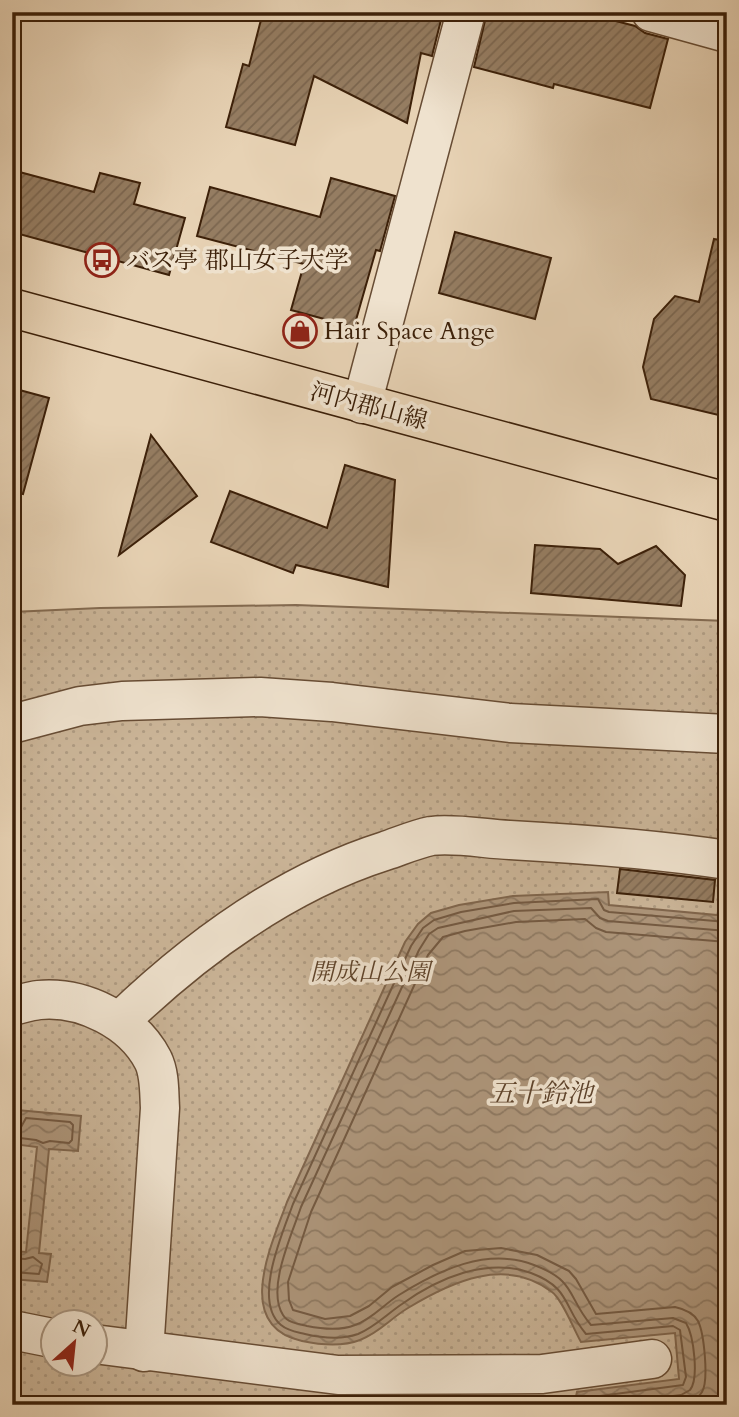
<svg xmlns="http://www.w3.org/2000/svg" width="739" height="1417" viewBox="0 0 739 1417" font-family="Cardo,'Noto Serif JP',serif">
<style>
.park{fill:url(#park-dots);stroke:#836a50;stroke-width:2;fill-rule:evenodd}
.water{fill:url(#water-waves);stroke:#80664d;stroke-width:2}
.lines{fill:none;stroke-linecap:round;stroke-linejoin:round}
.shore{stroke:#745a42;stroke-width:2}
.building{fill:url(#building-hatch);stroke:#3c2009;stroke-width:2}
.minor-casing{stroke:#674c34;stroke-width:41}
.major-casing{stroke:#3c2009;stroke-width:41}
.minor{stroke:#efe2ce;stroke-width:38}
.major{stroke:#e7d2b4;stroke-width:38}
.labels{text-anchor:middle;stroke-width:7;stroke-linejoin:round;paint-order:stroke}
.poi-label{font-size:24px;fill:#3c2009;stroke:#efe2ce;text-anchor:start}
.street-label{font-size:24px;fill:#3c2009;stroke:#efe2ce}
.park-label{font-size:24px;font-style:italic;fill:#60452c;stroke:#efe2ce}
.water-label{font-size:26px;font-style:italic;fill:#5e432b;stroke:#efe2ce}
</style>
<defs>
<pattern id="park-dots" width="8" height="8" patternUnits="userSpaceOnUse" patternTransform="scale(1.75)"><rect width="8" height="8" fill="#cab497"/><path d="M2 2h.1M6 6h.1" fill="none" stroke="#ae9a81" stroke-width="1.8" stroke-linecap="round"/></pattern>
<pattern id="water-waves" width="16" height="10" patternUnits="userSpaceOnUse" patternTransform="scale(1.75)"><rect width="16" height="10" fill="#ad957a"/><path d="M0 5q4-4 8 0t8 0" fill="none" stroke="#8e7962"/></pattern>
<pattern id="building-hatch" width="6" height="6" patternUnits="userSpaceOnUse" patternTransform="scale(1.75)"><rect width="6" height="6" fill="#957d62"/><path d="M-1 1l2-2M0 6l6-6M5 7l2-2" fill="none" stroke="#7b664f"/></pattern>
</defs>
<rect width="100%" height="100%" fill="#e7d2b4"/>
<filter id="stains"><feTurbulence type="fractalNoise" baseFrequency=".00286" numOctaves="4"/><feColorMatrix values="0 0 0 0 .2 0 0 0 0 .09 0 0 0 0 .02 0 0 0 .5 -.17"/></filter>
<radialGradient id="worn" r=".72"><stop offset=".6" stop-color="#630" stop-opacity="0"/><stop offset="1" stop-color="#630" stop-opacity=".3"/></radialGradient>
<path class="park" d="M296,605l431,16v784h-715v-793l88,-4zM52,1322h42v42h-42z"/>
<g class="water">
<path d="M608,892l1,13 118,11v489h-153l3,-13 102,-13 -4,-46 -94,9c-7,-12 -19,-43 -29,-50 -46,-36 -101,-10 -144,16 -17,10 -29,25 -48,32 -18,7 -39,5 -58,1 -69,-15 -31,-95 -15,-139l118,-260 13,-18 13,-11 28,-8 54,-9z"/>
<polygon points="17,1110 81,1116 78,1151 49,1149 39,1253 51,1254 47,1282 12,1279 13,1251 26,1252 37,1147 13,1144"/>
</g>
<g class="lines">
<g class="shore">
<polyline points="12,1131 20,1129 26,1118 70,1122 73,1125 72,1140 69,1143 50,1141 43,1143 36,1140 12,1137"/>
<polyline points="12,1258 25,1259 33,1257 42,1264 39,1274 12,1272"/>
<path d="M581,1405l4,-7 98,-13 3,-8 -6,-47 -7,-4 -87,8c-23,-27 -15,-46 -55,-61 -44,-16 -93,5 -129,31 -15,10 -27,23 -44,30 -17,6 -36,4 -53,0 -8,-2 -17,-3 -24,-9 -29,-24 2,-93 12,-121l118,-258 12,-18 11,-8 27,-8 53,-9 84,-4 6,11 5,2 118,10"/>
<path d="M601,1405l80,-10 9,-5c9,-11 4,-54 -4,-67l-13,-5 -82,7c-24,-28 -14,-44 -57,-60 -47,-18 -95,5 -135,30 -16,10 -27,24 -44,30 -15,6 -33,4 -48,1 -8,-2 -19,-3 -24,-11 -17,-26 9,-81 18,-108l118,-257 10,-16 9,-6 76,-17 77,-3 9,10 8,3 119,10"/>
<path d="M684,1405c8,-3 14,-6 18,-13 7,-12 2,-59 -4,-71 -5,-9 -14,-12 -23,-14l-79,7 -20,-35 -7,-8 -32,-16 -36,-7 -36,3 -32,14 -41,22 -23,19 -19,10 -25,3 -32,-9 -4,-10 -1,-18 23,-70 117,-257 15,-18 22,-6 51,-9 69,-3 11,9 10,4 121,10"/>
</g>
</g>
<g class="building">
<polygon points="263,12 443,12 432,56 421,53 407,123 314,76 295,145 226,127 243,64 249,66"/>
<polygon points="487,12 554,12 584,20 585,13 635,26 645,33 668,39 650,108 554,84 553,88 474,67"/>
<polygon points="12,170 94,192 100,173 140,183 134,204 185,218 169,275 12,232"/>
<polygon points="331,178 395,196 380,251 376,250 354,327 291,310 304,264 197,236 210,187 320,217"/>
<polygon points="455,232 551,258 535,319 439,293"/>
<polygon points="714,239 727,241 727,417 651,399 643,367 654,319 675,296 699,302"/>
<polygon points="12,388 49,398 23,494 12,492"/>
<polygon points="151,435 197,496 119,555"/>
<polygon points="345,465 395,480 388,587 296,565 293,573 211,542 230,491 327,528"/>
<polygon points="535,545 600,549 618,564 656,546 685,575 681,606 531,593"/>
<polygon points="620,869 715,880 713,902 617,893"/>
</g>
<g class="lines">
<g class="minor-casing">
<g id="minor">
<polyline points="651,12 727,33"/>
<polyline points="362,404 466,12"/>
<polyline points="12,724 80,706 122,701 260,697 332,702 510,723 727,734"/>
<path d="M12,1006c9,-2 18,-5 27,-6 44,-4 94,21 114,60 7,14 6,32 7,48l-16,244"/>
<path d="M120,1021c75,-72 164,-138 265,-170 15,-5 31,-12 46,-15 25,-3 54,3 79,4 73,4 145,9 217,20"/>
<polyline points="12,1330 52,1338"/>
<polyline points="94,1344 338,1375 542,1374 652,1359"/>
</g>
</g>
<g class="major-casing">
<polyline id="major" points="12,308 727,502"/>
</g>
<use href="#minor" class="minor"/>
<use href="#major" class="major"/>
</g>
<defs>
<g id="bus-ring" transform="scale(1.75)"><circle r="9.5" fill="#efe2ce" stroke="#8f2418" stroke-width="1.5"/><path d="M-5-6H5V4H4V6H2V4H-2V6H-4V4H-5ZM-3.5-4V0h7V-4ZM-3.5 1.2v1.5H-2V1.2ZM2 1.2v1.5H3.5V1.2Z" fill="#8f2418"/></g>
<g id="shop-ring" transform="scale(1.75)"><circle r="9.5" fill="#efe2ce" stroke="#8f2418" stroke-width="1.5"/><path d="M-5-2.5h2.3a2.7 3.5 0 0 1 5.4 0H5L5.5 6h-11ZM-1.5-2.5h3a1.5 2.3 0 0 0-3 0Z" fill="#8f2418"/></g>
</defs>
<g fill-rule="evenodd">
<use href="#bus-ring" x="102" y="260"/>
<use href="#shop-ring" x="300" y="331"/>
</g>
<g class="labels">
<g class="poi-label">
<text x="126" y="268">バス亭 郡山女子大学</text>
<text x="324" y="339">Hair Space Ange</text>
</g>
<g class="street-label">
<text transform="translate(369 406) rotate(15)" y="8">河内郡山線</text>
</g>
<g class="park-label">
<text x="370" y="980">開成山公園</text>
</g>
<g class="water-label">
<text x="541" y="1102">五十鈴池</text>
</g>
</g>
<rect width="739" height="1417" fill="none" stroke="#e7d2b4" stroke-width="42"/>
<rect x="14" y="14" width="711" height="1389" fill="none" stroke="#3c2009" stroke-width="3.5"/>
<rect x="21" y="21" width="697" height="1375" fill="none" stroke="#3c2009" stroke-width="2"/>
<g transform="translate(74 1343) rotate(27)"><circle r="33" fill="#efe2ce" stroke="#a7947f" stroke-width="2"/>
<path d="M0-5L12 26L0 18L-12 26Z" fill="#8f2418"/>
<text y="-10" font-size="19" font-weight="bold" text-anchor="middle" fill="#3c2009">N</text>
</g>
<rect width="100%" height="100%" filter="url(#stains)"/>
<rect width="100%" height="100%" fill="url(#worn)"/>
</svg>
